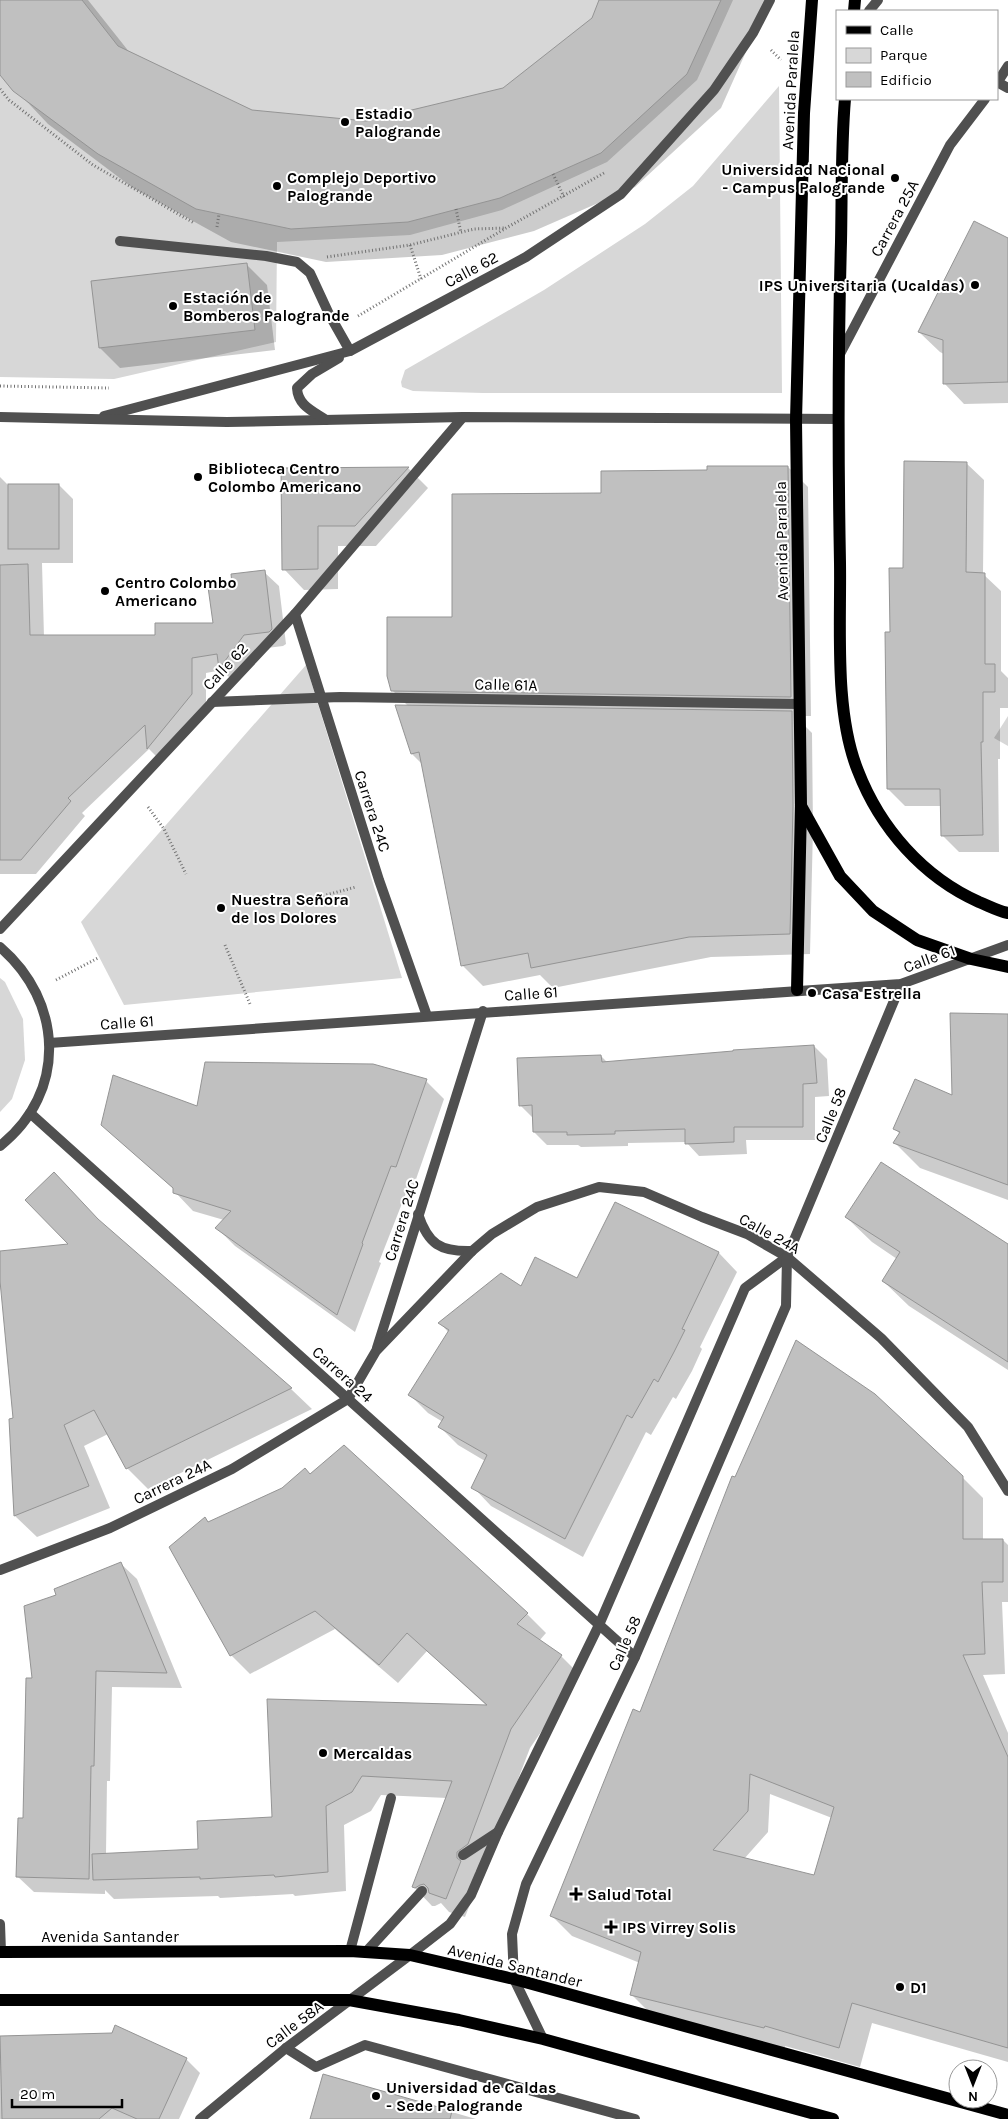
<svg xmlns="http://www.w3.org/2000/svg" width="1008" height="2119" viewBox="0 0 1008 2119" font-family="Karla,sans-serif">
<style>
.green{fill:#d7d7d7}
.shadow{fill:#0003;fill-rule:evenodd}
.building{fill:#c0c0c0;stroke:#949494;fill-rule:evenodd}
.lines{fill:none;stroke-linecap:round;stroke-linejoin:round}
.path{stroke:#727272;stroke-width:3;stroke-dasharray:1 2.5;stroke-linecap:butt}
.service{stroke:#505050;stroke-width:10}
.minor{stroke:#505050;stroke-width:10}
.tertiary{stroke:#505050;stroke-width:10}
.primary{stroke:#000;stroke-width:12}
.poi-dot{fill:#000;stroke:#fff;stroke-width:2}
.labels{text-anchor:middle;stroke-width:4;stroke-linejoin:round;paint-order:stroke}
.street-label{font-size:16px;fill:#000;stroke:#fff}
.poi-label{font-size:16px;font-weight:bold;fill:#000;stroke:#fff;text-anchor:start}
</style>
<rect width="100%" height="100%" fill="#fff"/>
<g class="green">
<polygon points="0,0 733,0 697,80 607,162 502,210 410,235 277,242 276,342 114,379 0,377"/>
<polygon points="779,86 782,393 483,393 413,391 402,387 401,382 405,370 544,290 645,224 693,186"/>
<polygon points="306,665 402,978 124,1005 81,922"/>
<polygon points="1008,716 1008,746 994,738"/>
<polygon points="0,978 5,982 23,1019 25,1060 12,1099 0,1112"/>
</g>
<g class="shadow">
<polygon points="0,0 88,0 130,53 252,111 367,122 504,89 593,19 601,0 769,0 721,108 635,187 534,231 442,255 326,262 231,242 133,188 48,124 0,73"/>
<polygon points="1008,239 1008,403 964,404 944,383 944,354 940,352 919,332"/>
<polygon points="246,264 267,285 275,350 120,368 100,348"/>
<polygon points="966,463 984,480 983,574 1001,591 1001,671 1008,678 1008,708 1000,708 1000,759 998,759 999,852 959,852 942,835 942,806 905,806 888,789 891,633 904,569"/>
<polygon points="788,467 808,487 811,716 795,716 812,733 813,828 810,954 711,957 553,988 540,975 483,986 462,965 422,764 412,754 408,706 392,690 454,618 602,494 708,472"/>
<polygon points="408,468 428,488 376,546 338,546 338,589 304,590 284,569 282,469"/>
<polygon points="0,477 8,485 59,485 73,499 73,563 42,563 44,637 156,637 214,624 233,586 264,572 279,586 286,644 283,646 259,649 234,682 222,670 206,673 206,709 162,762 149,749 82,813 85,816 36,874 0,874"/>
<polygon points="1008,1015 1008,1200 920,1168 895,1143 900,1134 894,1128 953,1097"/>
<polygon points="814,1046 827,1059 829,1096 815,1097 815,1140 746,1140 747,1154 699,1156 686,1142 628,1143 628,1146 581,1147 578,1145 547,1145 534,1132 534,1119 520,1105 601,1056 608,1063"/>
<polygon points="426,1081 444,1099 414,1185 410,1183 379,1262 381,1263 355,1332 235,1246 217,1228 224,1220 193,1211 175,1192 175,1190 102,1125 198,1108"/>
<polygon points="615,1204 719,1253 737,1272 700,1347 702,1349 692,1371 676,1399 673,1397 651,1435 646,1432 583,1557 491,1506 473,1487 485,1461 458,1445 440,1427 443,1422 428,1413 410,1395 449,1333 440,1323 522,1287 578,1279"/>
<polygon points="846,1217 1008,1245 1008,1370 909,1306 883,1281 897,1259 872,1242"/>
<polygon points="103,1225 291,1389 312,1409 148,1489 127,1468 108,1434 84,1446 110,1508 37,1537 15,1516 11,1420 14,1420 0,1252 71,1245"/>
<polygon points="310,1476 527,1614 546,1633 539,1641 561,1656 580,1675 530,1748 486,1863 475,1872 476,1878 479,1882 465,1917 449,1912 441,1903 435,1906 432,1906 413,1886 447,1798 381,1795 371,1811 344,1825 346,1891 295,1896 293,1894 220,1898 218,1896 114,1899 105,1890 105,1894 34,1892 17,1876 24,1820 34,1679 58,1596 120,1563 137,1579 182,1688 112,1687 110,1781 107,1781 106,1854 199,1850 273,1819 488,1707 427,1651 398,1683 335,1629 250,1674 231,1655 205,1519 209,1523"/>
<path d="M962,1477l21,21v42h20l5,5v57h-6l3,72 -22,1 25,58v329l-136,-39 -12,44 -75,-21v2l-133,-33 -20,-20 8,-32 -68,-27 -20,-20 89,-203zM770,1794l62,24 -17,59 -71,-18 24,-27z"/>
<polygon points="113,2034 186,2059 200,2073 179,2119 0,2119 0,2038"/>
<polygon points="324,2075 476,2119 311,2119"/>
</g>
<g class="building">
<polygon points="0,0 82,0 118,46 252,110 366,121 503,88 592,18 599,0 721,0 687,74 601,153 500,198 408,222 291,229 196,209 98,154 13,91 0,75"/>
<polygon points="974,221 1008,238 1008,382 943,384 943,340 918,332"/>
<polygon points="247,263 255,330 99,348 91,281"/>
<polygon points="904,461 967,462 966,572 985,573 985,664 995,664 995,692 983,692 983,742 981,742 983,835 941,836 940,789 887,789 885,632 890,632 889,568 903,568"/>
<polygon points="707,466 788,466 791,697 391,691 387,676 387,617 452,617 452,494 601,493 601,471 707,470"/>
<polygon points="409,467 355,526 318,526 318,569 282,570 281,468"/>
<rect x="8" y="484" width="51" height="65"/>
<polygon points="28,564 30,635 155,635 155,623 213,623 208,587 232,584 231,574 265,570 272,629 269,632 244,635 219,669 217,654 192,658 192,694 147,749 145,725 68,798 71,801 21,860 0,860 0,565"/>
<polygon points="395,705 792,711 793,806 790,934 689,937 531,968 528,953 461,966 419,752 411,754"/>
<polygon points="950,1013 1008,1014 1008,1185 893,1143 900,1132 893,1129 915,1079 952,1095"/>
<polygon points="814,1045 817,1083 803,1084 803,1127 734,1127 734,1142 685,1144 685,1129 615,1131 615,1134 567,1135 567,1132 533,1132 532,1105 519,1106 517,1058 601,1055 602,1062 733,1051 733,1050"/>
<polygon points="205,1062 373,1064 427,1079 396,1167 391,1166 362,1243 363,1244 337,1315 215,1228 231,1211 173,1193 173,1188 101,1125 113,1075 197,1106"/>
<polygon points="881,1162 1008,1244 1008,1362 882,1281 900,1252 845,1217"/>
<polygon points="54,1172 98,1219 292,1388 126,1469 94,1410 64,1425 89,1486 14,1516 9,1419 13,1418 0,1281 0,1251 68,1244 25,1200"/>
<polygon points="615,1202 719,1252 682,1329 685,1330 674,1352 658,1382 654,1379 632,1418 627,1415 565,1539 471,1488 487,1455 438,1427 444,1417 408,1395 449,1330 438,1323 501,1273 521,1286 535,1257 577,1278"/>
<path d="M796,1340l79,54 88,82v63h40v43h-21l3,72 -22,1 45,102v291l-156,-45 -13,45 -74,-22 -1,2 -134,-33 11,-43 -91,-36 83,-207 7,3 92,-236 3,1zM750,1774l84,33 -20,68 -101,-25 35,-39z"/>
<polygon points="344,1445 528,1613 517,1624 562,1655 511,1729 468,1844 457,1852 457,1858 461,1861 446,1899 429,1893 428,1888 424,1884 420,1885 415,1888 412,1887 452,1781 362,1776 352,1792 326,1806 328,1872 275,1877 274,1875 200,1879 200,1877 93,1880 92,1854 198,1849 197,1821 272,1817 267,1699 487,1705 407,1633 379,1665 315,1611 230,1656 169,1547 205,1517 208,1522 282,1488 305,1468 310,1474"/>
<polygon points="121,1562 167,1673 96,1671 94,1766 91,1766 89,1879 16,1877 18,1818 23,1818 26,1678 32,1678 24,1606 56,1595 54,1589"/>
<polygon points="115,2025 187,2058 159,2119 137,2119 112,2108 99,2119 2,2119 0,2036 112,2033"/>
<polygon points="323,2074 452,2111 450,2119 310,2119"/>
</g>
<g class="lines">
<g class="path">
<polyline points="771,50 781,60"/>
<polyline points="0,89 9,100 93,165 194,223"/>
<polyline points="553,174 564,197"/>
<polyline points="456,209 461,233"/>
<polyline points="217,227 219,214"/>
<polyline points="410,245 421,279"/>
<polyline points="327,257 410,245 474,229 506,228"/>
<polyline points="358,316 506,228 604,173"/>
<polyline points="0,386 109,388"/>
<polyline points="148,807 164,829 186,874"/>
<polyline points="296,903 356,887"/>
<polyline points="225,945 250,1004"/>
<polyline points="56,980 98,958"/>
</g>
<g class="service">
<polyline points="869,11 878,0"/>
<polyline points="120,241 266,256 297,262 310,273 329,314 350,351"/>
<polyline points="463,1855 498,1832"/>
<polyline points="350,1951 391,1798"/>
<polyline points="366,1952 422,1891"/>
<polyline points="286,2048 316,2067 365,2045 635,2119"/>
</g>
<g class="minor">
<polyline points="295,614 379,880 427,1016"/>
<polyline points="212,702 340,697 800,704"/>
<polyline points="0,929 295,614 463,417"/>
<polyline points="30,1113 635,1657"/>
<path d="M418,1214c10,30 22,38 54,37"/>
<polyline points="377,1348 483,1011"/>
<polyline points="0,1570 110,1528 232,1469 348,1399 376,1351 472,1251 492,1234 537,1207 599,1187 644,1192 702,1217 747,1234 787,1257 881,1338 968,1427 1008,1491"/>
<polyline points="0,1924 1,1952"/>
<polyline points="410,1955 450,1924 471,1895 498,1832 599,1625 745,1288 787,1257"/>
<polyline points="543,2039 514,1979 512,1934 526,1884 635,1657 786,1306 787,1257 901,984"/>
</g>
<g class="tertiary">
<polyline points="997,82 1008,88"/>
<polyline points="997,83 1008,66"/>
<polyline points="840,354 950,145 985,99"/>
<polyline points="104,416 350,351 526,257 621,194 714,90 753,33 770,0"/>
<polyline points="0,417 227,422 463,417 838,419"/>
<path d="M326,420c-13,-9 -28,-14 -29,-32l15,-14 27,-16"/>
<path d="M0,947c63,54 68,145 0,199"/>
<polyline points="49,1043 901,984 1008,945"/>
<polyline points="200,2119 286,2048 410,1955"/>
</g>
<g class="primary">
<polyline points="812,0 804,113 796,420 801,806 840,876 873,911 917,940 971,959 1008,967"/>
<polyline points="854,11 855,0"/>
<path d="M845,99c-4,47 -3,95 -4,143 -3,107 -3,214 -1,321 1,63 -6,149 18,208 22,57 65,106 121,131 10,4 19,9 29,11"/>
<polyline points="797,990 801,806"/>
<polyline points="0,1952 350,1951 410,1955 514,1979 1008,2115"/>
<polyline points="0,2000 349,2000 459,2020 543,2039 833,2119"/>
</g>
</g>
<g class="poi-dot">
<circle cx="345" cy="122" r="5"/>
<circle cx="895" cy="178" r="5"/>
<circle cx="277" cy="186" r="5"/>
<circle cx="975" cy="285" r="5"/>
<circle cx="173" cy="306" r="5"/>
<circle cx="198" cy="477" r="5"/>
<circle cx="105" cy="591" r="5"/>
<circle cx="221" cy="908" r="5"/>
<circle cx="812" cy="993" r="5"/>
<circle cx="323" cy="1753" r="5"/>
<path d="M573.5 1886.5h5v5h5v5h-5v5h-5v-5h-5v-5h5z"/>
<path d="M608.5 1919.5h5v5h5v5h-5v5h-5v-5h-5v-5h5z"/>
<circle cx="900" cy="1987" r="5"/>
<circle cx="376" cy="2096" r="5"/>
</g>
<g class="labels">
<g class="street-label">
<text transform="translate(790 90) rotate(-87)" y="6">Avenida Paralela</text>
<text transform="translate(894 218) rotate(-62)" y="6">Carrera 25A</text>
<text transform="translate(471 269) rotate(-28)" y="6">Calle 62</text>
<text transform="translate(781 541) rotate(-91)" y="6">Avenida Paralela</text>
<text transform="translate(225 666) rotate(-47)" y="6">Calle 62</text>
<text transform="translate(506 684) rotate(1)" y="6">Calle 61A</text>
<text transform="translate(373 811) rotate(72)" y="6">Carrera 24C</text>
<text transform="translate(929 958) rotate(-20)" y="6">Calle 61</text>
<text transform="translate(531 993) rotate(-4)" y="6">Calle 61</text>
<text transform="translate(127 1022) rotate(-4)" y="6">Calle 61</text>
<text transform="translate(830 1115) rotate(-68)" y="6">Calle 58</text>
<text transform="translate(401 1220) rotate(-73)" y="6">Carrera 24C</text>
<text transform="translate(770 1233) rotate(29)" y="6">Calle 24A</text>
<text transform="translate(343 1374) rotate(42)" y="6">Carrera 24</text>
<text transform="translate(172 1481) rotate(-26)" y="6">Carrera 24A</text>
<text transform="translate(624 1643) rotate(-66)" y="6">Calle 58</text>
<text x="110" y="1942">Avenida Santander</text>
<text transform="translate(515 1965) rotate(14)" y="6">Avenida Santander</text>
<text transform="translate(294 2024) rotate(-37)" y="6">Calle 58A</text>
</g>
<g class="poi-label">
<text x="355" y="119">Estadio<tspan x="355" dy="18">Palogrande</tspan></text>
<text x="885" y="175" text-anchor="end">Universidad Nacional<tspan x="885" dy="18">- Campus Palogrande</tspan></text>
<text x="287" y="183">Complejo Deportivo<tspan x="287" dy="18">Palogrande</tspan></text>
<text x="965" y="291" text-anchor="end">IPS Universitaria (Ucaldas)</text>
<text x="183" y="303">Estación de<tspan x="183" dy="18">Bomberos Palogrande</tspan></text>
<text x="208" y="474">Biblioteca Centro<tspan x="208" dy="18">Colombo Americano</tspan></text>
<text x="115" y="588">Centro Colombo<tspan x="115" dy="18">Americano</tspan></text>
<text x="231" y="905">Nuestra Señora<tspan x="231" dy="18">de los Dolores</tspan></text>
<text x="822" y="999">Casa Estrella</text>
<text x="333" y="1759">Mercaldas</text>
<text x="587" y="1900">Salud Total</text>
<text x="622" y="1933">IPS Virrey Solis</text>
<text x="910" y="1993">D1</text>
<text x="386" y="2093">Universidad de Caldas<tspan x="386" dy="18">- Sede Palogrande</tspan></text>
</g>
</g>
<rect x="836" y="10" width="162" height="90" fill="#ffffff" stroke="#999999"/>
<rect x="846" y="26" width="25" height="8" fill="#000000" stroke="#999999"/>
<text x="880" y="35" font-size="15" fill="#000000">Calle</text>
<rect x="846" y="48" width="25" height="15" fill="#d7d7d7" stroke="#999999"/>
<text x="880" y="60" font-size="15" fill="#000000">Parque</text>
<rect x="846" y="72" width="25" height="15" fill="#c0c0c0" stroke="#999999"/>
<text x="880" y="85" font-size="15" fill="#000000">Edificio</text>
<g transform="translate(973 2084) rotate(180)"><circle r="24" fill="#ffffff" stroke="#999999"/>
<path d="M0-4L9 19L0 12L-9 19Z" fill="#000000"/>
<text y="-8" font-size="14" font-weight="bold" text-anchor="middle" fill="#000000">N</text>
</g>
<path d="M12 2099v8h110v-8" fill="none" stroke="#000000" stroke-width="2.5"/>
<text x="20" y="2099" font-size="15" fill="#000000" stroke="#ffffff" stroke-width="4" paint-order="stroke">20 m</text>
</svg>
